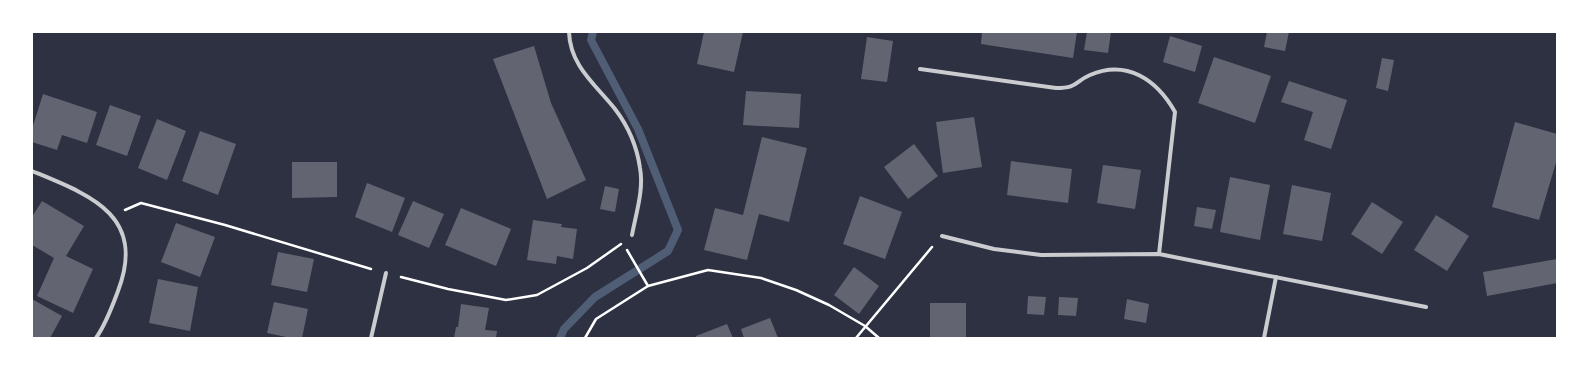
<svg xmlns="http://www.w3.org/2000/svg" width="1589" height="370" viewBox="0 0 1589 370" font-family="'Open Sans',sans-serif">
<style>
.lines{fill:none;stroke-linecap:round;stroke-linejoin:round}
.stream{stroke:#4f5d75;stroke-width:8}
.building{fill:#626471}
.path{stroke:#fff;stroke-width:2.5}
.minor{stroke:#caccd0;stroke-width:4}
</style>
<rect width="100%" height="100%" fill="#2d3142"/>
<g class="lines">
<polyline class="stream" points="560,338 564,329 595,297 668,251 678,230 638,129 591,40 593,32"/>
</g>
<g class="building">
<polygon points="704,32 743,32 734,72 697,64"/>
<polygon points="982,32 1077,32 1073,58 981,44"/>
<polygon points="1087,32 1111,32 1108,53 1084,50"/>
<polygon points="1267,32 1289,32 1285,51 1264,47"/>
<polygon points="1170,36 1202,46 1195,72 1163,62"/>
<polygon points="867,37 893,41 887,82 861,79"/>
<polygon points="534,46 551,103 586,180 547,199 493,59"/>
<polygon points="1214,57 1271,76 1255,123 1198,103"/>
<polygon points="1382,58 1394,60 1388,91 1376,88"/>
<polygon points="1289,81 1347,100 1331,149 1304,140 1313,112 1281,102"/>
<polygon points="746,91 801,94 799,128 743,125"/>
<polygon points="43,94 97,112 87,143 62,135 57,150 32,142 32,129"/>
<polygon points="110,105 141,116 127,156 96,145"/>
<polygon points="974,117 982,167 943,173 936,122"/>
<polygon points="157,119 186,131 167,180 138,168"/>
<polygon points="1515,122 1557,134 1557,159 1539,220 1492,207"/>
<polygon points="200,131 236,144 218,195 182,181"/>
<polygon points="762,137 807,148 789,222 759,214 747,260 704,250 715,208 743,215"/>
<polygon points="914,144 938,176 908,199 884,167"/>
<polygon points="1011,161 1072,169 1068,203 1007,195"/>
<polygon points="292,162 337,162 337,197 292,198"/>
<polygon points="1103,165 1141,170 1135,209 1097,203"/>
<polygon points="1230,177 1270,185 1260,240 1220,232"/>
<polygon points="367,183 405,198 392,232 355,217"/>
<polygon points="1292,185 1331,193 1322,241 1283,234"/>
<polygon points="605,186 619,189 615,212 600,209"/>
<polygon points="860,196 902,212 885,259 843,244"/>
<polygon points="42,201 84,226 66,256 93,269 73,313 37,296 54,258 32,245 32,217"/>
<polygon points="413,201 444,214 429,248 398,235"/>
<polygon points="1372,202 1403,222 1382,254 1351,234"/>
<polygon points="1197,207 1216,210 1212,229 1194,226"/>
<polygon points="461,208 511,229 496,266 445,245"/>
<polygon points="1436,215 1469,236 1447,271 1414,250"/>
<polygon points="533,220 562,224 561,227 577,229 573,259 557,256 556,264 527,260"/>
<polygon points="176,223 215,237 200,277 161,262"/>
<polygon points="278,252 314,259 307,292 271,285"/>
<polygon points="1557,259 1557,283 1487,296 1483,272"/>
<polygon points="854,267 879,286 859,314 834,295"/>
<polygon points="158,279 198,287 190,331 149,323"/>
<polygon points="1028,296 1046,297 1044,315 1027,314"/>
<polygon points="1059,297 1078,298 1076,316 1058,315"/>
<polygon points="32,299 62,316 50,338 32,338"/>
<polygon points="1127,299 1149,304 1146,323 1124,319"/>
<polygon points="274,302 308,309 302,338 291,338 267,333"/>
<rect x="930" y="303" width="36" height="35"/>
<polygon points="461,304 489,308 485,330 497,331 496,338 454,338 456,327 458,327"/>
<polygon points="770,318 778,338 744,338 741,329"/>
<polygon points="727,324 733,338 696,338 696,336"/>
</g>
<g class="lines">
<g class="path">
<polyline points="125,210 141,203 225,225 371,269"/>
<polyline points="627,250 648,286"/>
<polyline points="401,277 448,289 506,300 537,295 587,268 621,244"/>
<polyline points="585,338 596,319 648,286 708,270 761,278 796,290 829,305 865,326 879,338"/>
<polyline points="856,338 932,247"/>
</g>
<g class="minor">
<path d="M569,32c1,34 27,53 46,77 13,17 22,38 25,59 4,22 -4,45 -8,67"/>
<path d="M920,69l136,19c22,0 18,-6 34,-13 37,-16 67,5 85,37l-16,142"/>
<path d="M32,171c58,24 115,44 86,120 -6,16 -12,33 -22,47"/>
<polyline points="942,236 994,249 1041,255 1159,254 1426,307"/>
<polyline points="371,338 386,273"/>
<polyline points="1264,338 1276,277"/>
</g>
</g>
<rect width="1589" height="370" fill="none" stroke="#ffffff" stroke-width="66"/>
</svg>
